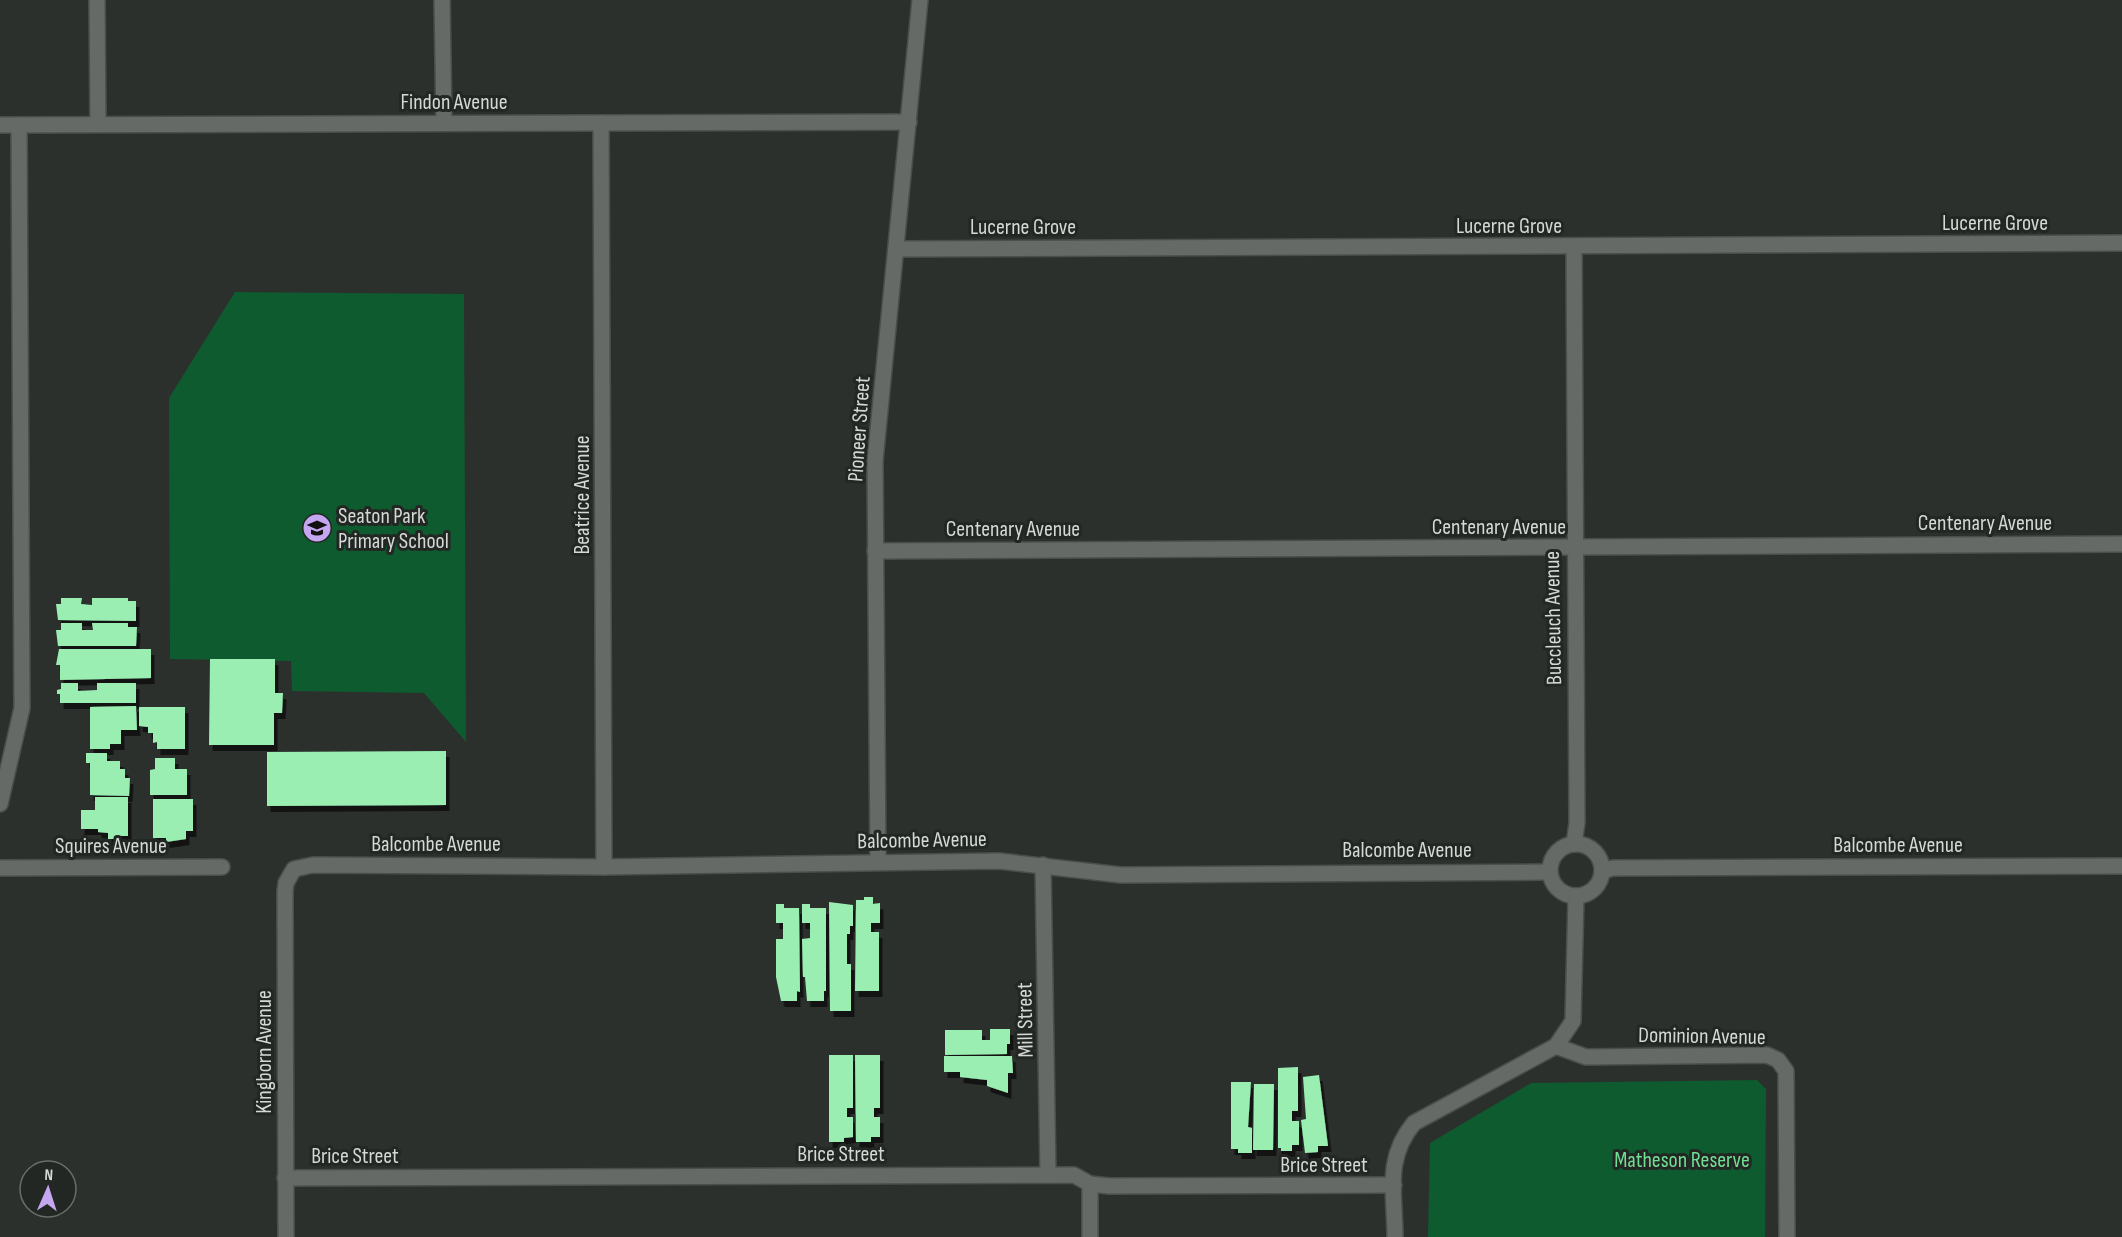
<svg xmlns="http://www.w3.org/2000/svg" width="2122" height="1237" viewBox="0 0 2122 1237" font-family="'Sofia Sans Condensed',sans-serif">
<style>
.green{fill:#0e5b2f}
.building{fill:#9aeeb2;filter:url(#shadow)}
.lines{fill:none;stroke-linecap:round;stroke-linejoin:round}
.minor-casing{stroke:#4a4e4b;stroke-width:18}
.minor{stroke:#656a66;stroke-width:15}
.labels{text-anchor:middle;stroke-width:6;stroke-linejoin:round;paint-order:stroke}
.street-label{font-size:22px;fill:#d5d8d6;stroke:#222723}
.poi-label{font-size:22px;fill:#d5d8d6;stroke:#222723;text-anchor:start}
.park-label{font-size:22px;fill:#71df95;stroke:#222723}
</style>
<defs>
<filter id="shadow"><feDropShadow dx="3.5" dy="6" stdDeviation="0" flood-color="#0009"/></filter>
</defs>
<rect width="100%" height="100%" fill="#2c302d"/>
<g class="green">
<polygon points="235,292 464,294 466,742 424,693 292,691 291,661 170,659 169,398"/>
<polygon points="1757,1080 1766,1089 1765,1237 1428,1237 1430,1143 1531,1083"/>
</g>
<g class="building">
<polygon points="61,598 82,598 81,604 92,605 92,598 128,598 128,601 136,601 136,621 58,620 56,604 61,604"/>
<polygon points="61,623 82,623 82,630 93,630 92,623 128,623 128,627 137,627 136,646 58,646 56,630 61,630"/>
<polygon points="59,649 151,649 151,678 60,680 60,665 56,665"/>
<polygon points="210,659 275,659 275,693 283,693 282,713 274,713 274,745 209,745"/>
<polygon points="61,683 78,683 78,691 97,690 97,683 136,683 136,703 60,703 60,694 57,694 57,690 61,689"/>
<polygon points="136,706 137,730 121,730 121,744 110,744 110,749 90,749 90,707"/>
<polygon points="139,707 185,707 185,749 157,749 157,742 153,743 153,733 148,733 148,727 139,726"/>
<polygon points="446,751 446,805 267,806 267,752"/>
<polygon points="86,753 107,753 107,761 120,761 120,769 125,769 125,778 130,778 129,796 90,795 90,763 86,763"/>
<polygon points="155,758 175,758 175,769 187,769 187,795 150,795 150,770 155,769"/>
<polygon points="95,797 128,797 128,836 114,836 114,839 108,839 108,833 98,832 98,829 81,829 81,810 95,810"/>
<polygon points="153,799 193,799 193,831 186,831 186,839 166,842 166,838 153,838"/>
<polygon points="864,897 873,897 873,904 880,903 880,923 871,923 871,932 879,932 879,991 855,991 856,900 864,900"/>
<polygon points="829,902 853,905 853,926 850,926 850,934 847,934 847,964 851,964 851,1011 830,1011"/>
<polygon points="776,904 784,904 784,908 799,908 800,992 797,991 797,1001 781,1001 776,977 776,939 783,939 783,923 776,923"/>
<polygon points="802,904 810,904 810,908 826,908 826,991 824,991 824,1001 807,1001 805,977 803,977 802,939 810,938 810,923 802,923"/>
<polygon points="990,1029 1010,1029 1010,1044 1007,1044 1007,1054 945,1055 945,1030 982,1030 982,1040 990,1040"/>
<polygon points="829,1055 853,1055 853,1108 847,1108 847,1117 853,1117 853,1137 844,1138 844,1142 829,1142"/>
<polygon points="855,1055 880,1055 880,1108 874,1108 874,1117 880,1117 880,1137 871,1137 871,1142 856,1142"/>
<polygon points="944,1056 1012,1056 1013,1073 1008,1073 1008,1093 987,1086 987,1080 960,1077 960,1072 944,1072"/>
<polygon points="1298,1067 1298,1111 1292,1111 1292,1121 1299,1121 1299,1145 1292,1145 1292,1151 1281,1151 1281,1148 1278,1148 1278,1068"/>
<polygon points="1319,1075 1328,1146 1318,1146 1318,1152 1305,1153 1301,1120 1306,1119 1303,1077"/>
<polygon points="1231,1082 1251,1082 1248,1127 1252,1128 1252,1153 1238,1153 1238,1149 1231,1149"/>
<polygon points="1254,1084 1274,1084 1273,1150 1253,1150"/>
</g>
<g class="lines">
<g class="minor-casing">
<g id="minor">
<polyline points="97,0 98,124"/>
<polyline points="442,0 444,123"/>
<polyline points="601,123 604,867"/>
<polyline points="0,125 909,122"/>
<polyline points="896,249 2122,243"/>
<polyline points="875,551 2122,544"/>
<polyline points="0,804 22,708 19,125"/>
<circle cx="1576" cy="870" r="26"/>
<polyline points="1574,844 1577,823 1574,247"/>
<polyline points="878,862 875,461 920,0"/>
<polyline points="1043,865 1048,1175"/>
<polyline points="0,868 222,867"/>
<polyline points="1602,871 1613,868 2122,866"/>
<polyline points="1556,1046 1586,1057 1767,1055 1778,1060 1786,1071 1787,1237"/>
<polyline points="285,1178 1074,1175 1090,1184 1109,1186 1394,1185"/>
<polyline points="1090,1184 1090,1237"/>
<polyline points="286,1237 285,891 286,883 294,869 313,865 604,867 999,861 1121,875 1549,872"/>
<path d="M1395,1237c0,-43 -11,-78 19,-114l142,-77 17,-25 3,-125"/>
</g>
</g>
<use href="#minor" class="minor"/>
</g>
<defs>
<g id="school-disc" transform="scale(1.5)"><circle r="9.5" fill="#c5a7f1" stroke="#222723"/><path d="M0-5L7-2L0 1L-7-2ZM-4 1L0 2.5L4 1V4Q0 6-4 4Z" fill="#111"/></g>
</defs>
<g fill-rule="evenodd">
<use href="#school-disc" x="317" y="528"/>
</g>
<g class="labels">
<g class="street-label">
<text x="454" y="109">Findon Avenue</text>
<text x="1995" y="230">Lucerne Grove</text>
<text x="1509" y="233">Lucerne Grove</text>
<text x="1023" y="234">Lucerne Grove</text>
<text transform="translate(858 429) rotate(-86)" y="8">Pioneer Street</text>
<text transform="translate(581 495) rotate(-90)" y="8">Beatrice Avenue</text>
<text x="1985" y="530">Centenary Avenue</text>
<text x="1499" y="534">Centenary Avenue</text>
<text x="1013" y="536">Centenary Avenue</text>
<text transform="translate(1552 618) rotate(-91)" y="8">Buccleuch Avenue</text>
<text transform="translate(922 839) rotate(-1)" y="8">Balcombe Avenue</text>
<text x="436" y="851">Balcombe Avenue</text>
<text x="1898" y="852">Balcombe Avenue</text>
<text x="111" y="853">Squires Avenue</text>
<text x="1407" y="857">Balcombe Avenue</text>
<text transform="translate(1024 1020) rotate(-91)" y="8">Mill Street</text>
<text transform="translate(1702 1035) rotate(1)" y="8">Dominion Avenue</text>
<text transform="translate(263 1052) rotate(-90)" y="8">Kingborn Avenue</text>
<text x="841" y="1161">Brice Street</text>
<text x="355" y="1163">Brice Street</text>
<text x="1324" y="1172">Brice Street</text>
</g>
<g class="poi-label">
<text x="338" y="523">Seaton Park<tspan x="338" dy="25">Primary School</tspan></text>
</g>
<g class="park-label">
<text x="1682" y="1167">Matheson Reserve</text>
</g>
</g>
<g transform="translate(48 1189) rotate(3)"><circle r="28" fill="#222723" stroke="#6a6e6b" stroke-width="1.5"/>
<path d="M0-4.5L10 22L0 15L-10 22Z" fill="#c5a7f1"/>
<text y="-9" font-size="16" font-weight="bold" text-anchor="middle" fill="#d5d8d6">N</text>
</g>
</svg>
